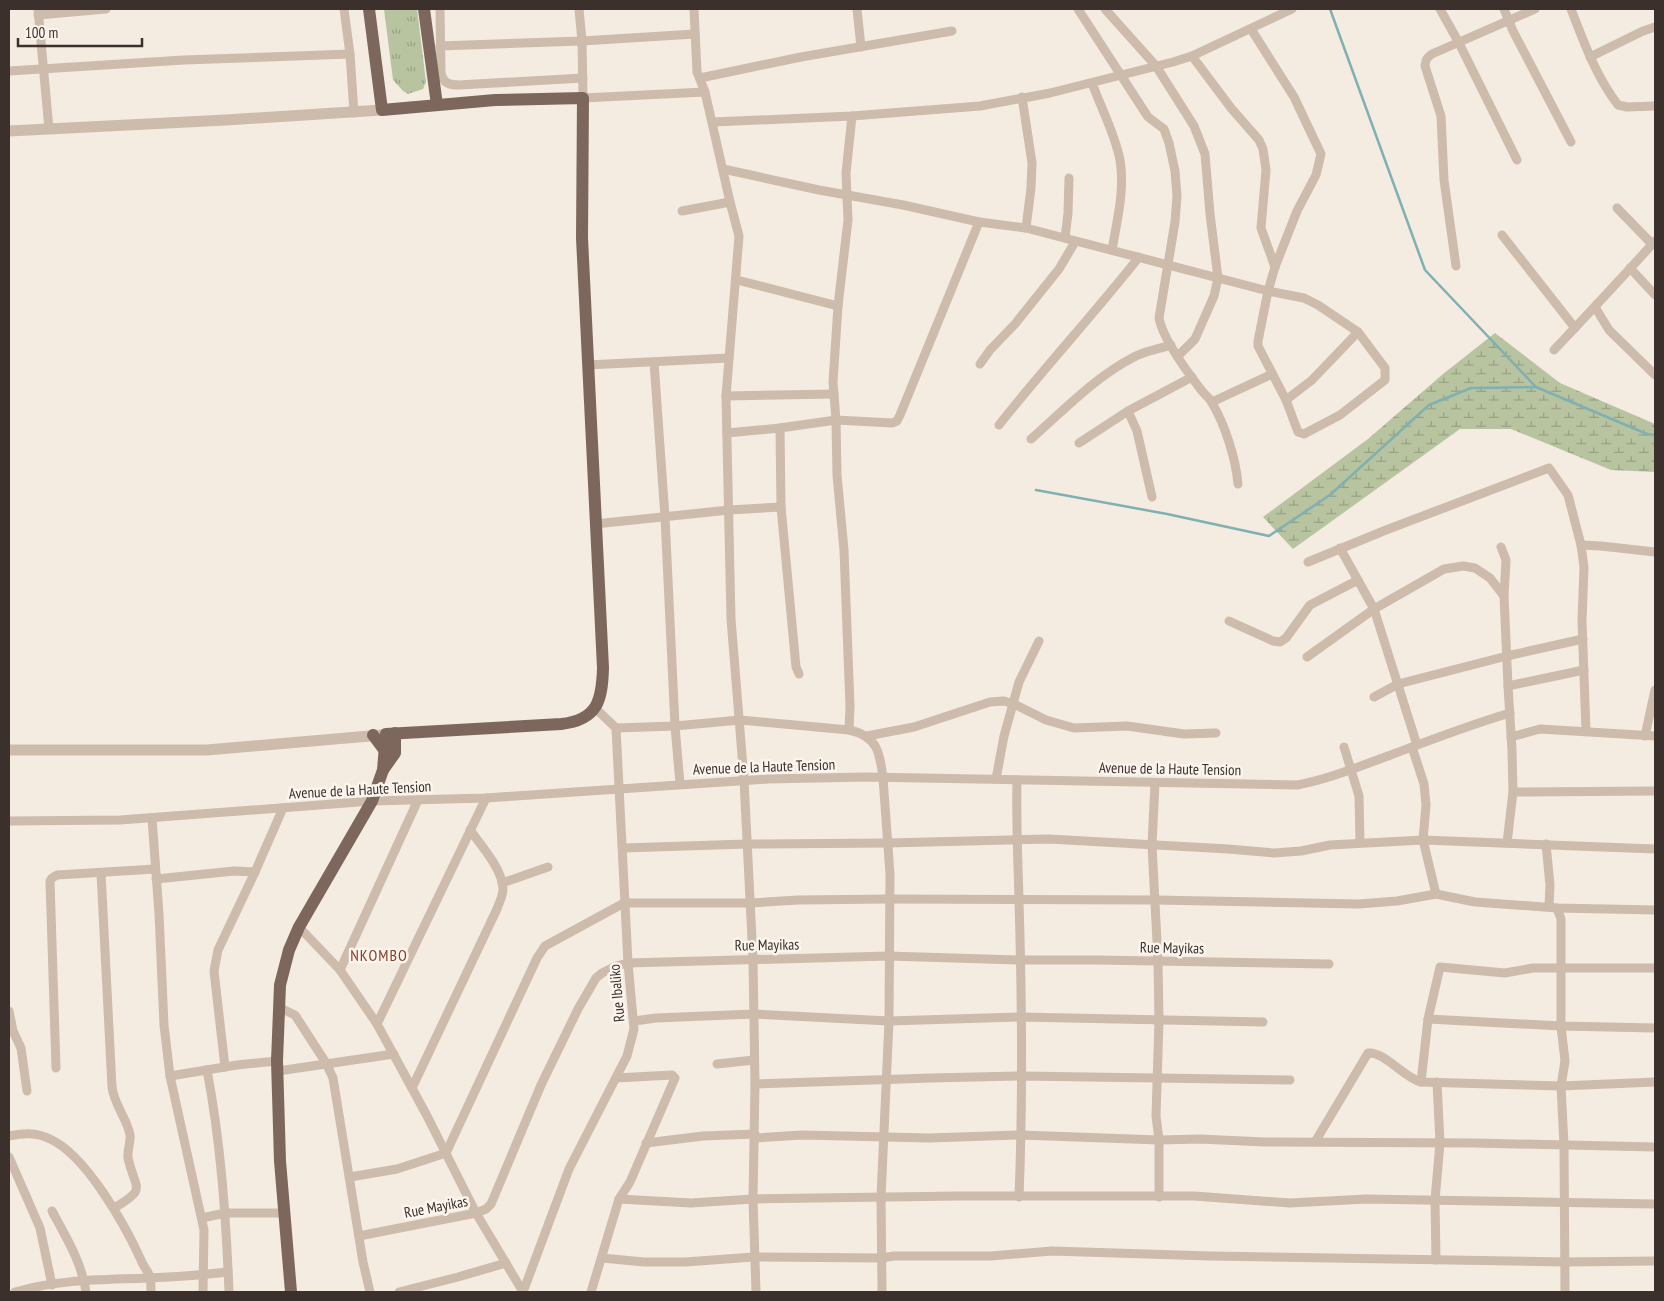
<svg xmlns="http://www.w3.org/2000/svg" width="1664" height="1301" viewBox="0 0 1664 1301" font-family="'PT Sans Narrow',sans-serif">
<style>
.grass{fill:url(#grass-tufts)}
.wetland{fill:url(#wetland-marsh)}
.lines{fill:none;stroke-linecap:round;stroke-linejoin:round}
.stream{stroke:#7fb0b2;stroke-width:2.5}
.minor{stroke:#cdbbac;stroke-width:9}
.tertiary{stroke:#cdbbac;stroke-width:11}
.primary{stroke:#7d675c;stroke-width:12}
.labels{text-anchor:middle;stroke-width:5;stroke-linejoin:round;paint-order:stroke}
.street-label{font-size:15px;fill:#3b302b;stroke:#fbf5ee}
.neighbourhood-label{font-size:16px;letter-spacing:1px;fill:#8c3b22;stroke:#fbf5ee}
</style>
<defs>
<pattern id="grass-tufts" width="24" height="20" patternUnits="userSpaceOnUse" patternTransform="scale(1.25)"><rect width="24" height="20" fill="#b8c4a0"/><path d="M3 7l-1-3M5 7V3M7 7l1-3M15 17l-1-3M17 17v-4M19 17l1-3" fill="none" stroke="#97a083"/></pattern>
<pattern id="wetland-marsh" width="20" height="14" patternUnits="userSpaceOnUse" patternTransform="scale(1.25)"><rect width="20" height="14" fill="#b8c4a0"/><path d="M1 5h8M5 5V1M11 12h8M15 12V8" fill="none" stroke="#97a083"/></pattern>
</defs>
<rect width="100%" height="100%" fill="#f4ebe1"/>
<polygon class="grass" points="384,9 417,9 426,82 423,89 408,94 403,91 393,80"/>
<polygon class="wetland" points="1495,333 1560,383 1655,424 1655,472 1611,470 1511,429 1460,429 1293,549 1263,517 1368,439 1443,374"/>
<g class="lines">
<g class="stream">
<polyline points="1330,9 1425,270 1536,387 1647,434 1655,435"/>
<polyline points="1036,490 1167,514 1269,536 1330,495 1429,405 1471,388 1536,387"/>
</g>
<g class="minor">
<polyline points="38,9 49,129"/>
<polyline points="344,9 350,54 354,113"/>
<path d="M440,9l1,64c2,10 8,12 18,12l124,-7"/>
<polyline points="579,9 582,41 583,98 705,92"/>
<polyline points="694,9 697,72 705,92 730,202 739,236 726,396 731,619 744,780 753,959 755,1084 753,1199 756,1292"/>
<polyline points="857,9 861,47"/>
<path d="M1078,9l70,108 16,12 5,14 6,28 2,25 -2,26 -16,96c4,22 29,55 43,73 3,4 8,7 10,12 13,21 24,57 26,81"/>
<polyline points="1105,9 1156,66 1194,126 1205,154 1210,214 1218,278 1214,296 1195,339 1178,356"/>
<polyline points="1440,9 1459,43 1517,160"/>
<polyline points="1504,9 1513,31 1571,142"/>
<path d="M1571,9c13,34 25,67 47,96l9,2 28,-1"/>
<polyline points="38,15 106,9"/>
<polyline points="440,46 582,41 695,34"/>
<polyline points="1192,56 1231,108 1259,140 1263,149 1266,170 1261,228 1275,267"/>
<polyline points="1590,57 1643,31 1655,27"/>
<polyline points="9,71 184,60 350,54"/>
<polyline points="700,78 801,57 952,31"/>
<path d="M1092,83c9,25 23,51 28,77 5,30 -3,60 -8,90"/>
<polyline points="1022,97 1032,163 1031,188 1026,228"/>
<polyline points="713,122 852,116 980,106 1050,93 1173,62 1192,56 1292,9"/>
<polyline points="723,169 819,190 903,205 979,222 1026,228 1268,291 1304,298 1318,305 1358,332 1385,368 1385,380 1340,415 1304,434 1298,432 1286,400 1258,346 1258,341 1268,291 1275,267 1297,211 1316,175 1321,154 1294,97 1251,29"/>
<polyline points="1617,208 1652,244"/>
<polyline points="682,211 730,202"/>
<polyline points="1502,235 1575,328"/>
<polyline points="1065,238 1068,213 1069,178"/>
<path d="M1456,266l-12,-86 -3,-64 -16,-50c1,-6 1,-8 7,-12l103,-45"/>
<polyline points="1630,268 1655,295"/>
<polyline points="737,280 838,306"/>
<polyline points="1595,307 1609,330 1655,375"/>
<path d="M1554,350c34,-36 68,-72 101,-109"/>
<polyline points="654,362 665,517 675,726 680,784"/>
<polyline points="980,364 990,350 1015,324 1059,269 1075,242"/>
<polyline points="587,365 729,358"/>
<polyline points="726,396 834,394"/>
<polyline points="1286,400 1312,380 1358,332"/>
<polyline points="1212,402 1272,374"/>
<polyline points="1128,411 1137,431 1152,497"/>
<path d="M999,425c45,-57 95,-111 140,-168"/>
<polyline points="780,428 781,507 796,667 799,674"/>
<polyline points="727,433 780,428 836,420 892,423 897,421 900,415 979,222"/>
<path d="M1031,439c33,-29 64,-62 103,-82 11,-6 25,-8 37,-12"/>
<polyline points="1079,443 1128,411 1192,377"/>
<polyline points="595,524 729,510 781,507"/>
<polyline points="1581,545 1601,546 1655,552"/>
<polyline points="1501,547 1506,560 1504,596 1508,686 1512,750 1513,792 1507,843"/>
<polyline points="1340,548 1374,609 1417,745"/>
<polyline points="1308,562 1386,530 1549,468 1568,495 1581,545 1584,567 1582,621 1586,731"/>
<polyline points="1229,621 1273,641 1280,642 1286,638 1310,605 1358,580"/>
<polyline points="1307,657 1374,609 1444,569 1463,566 1475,568 1490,578 1504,596"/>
<polyline points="1508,686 1584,670"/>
<polyline points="1374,697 1398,684 1507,656 1583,639"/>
<path d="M595,708l21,20 59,-2 65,-6 109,10c28,6 31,22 34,48l7,96 -1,147 -8,176 1,95"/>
<polyline points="849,730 850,706 844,550 837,475 836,420 833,382 838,306 848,220 846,173 852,116"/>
<polyline points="867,736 914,727 990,702 1004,701 1014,704 1046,720 1074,728 1127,726 1184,734 1216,733"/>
<polyline points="1645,736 1655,690"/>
<polyline points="1511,737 1540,729 1655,736"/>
<polyline points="1344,747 1359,796 1360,843"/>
<polyline points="1412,747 1424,784 1426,805 1423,840 1436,894"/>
<polyline points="996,779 1004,736 1019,682 1039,641"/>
<path d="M1017,780c-1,40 1,81 2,121 3,99 4,197 0,296"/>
<polyline points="1155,783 1152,845 1158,961 1159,1021 1156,1116 1159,1140 1159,1197"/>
<polyline points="1513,792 1655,791"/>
<polyline points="152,818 159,914 164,1025 170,1076 204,1230 203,1292"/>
<path d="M9,821l111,-1 252,-19 114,-3 282,-19 98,-2 431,8c31,-6 61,-18 91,-29 40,-15 81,-31 122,-43"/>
<polyline points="1546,844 1550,885 1549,907"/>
<polyline points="623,848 747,844 888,843 1049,839 1228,849 1274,853 1301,851 1330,845 1423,840 1655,849"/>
<path d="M101,873l11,214c2,18 15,31 18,48 1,7 -3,15 -2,23 7,32 20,30 -14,50"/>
<polyline points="156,879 234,871 255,872"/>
<polyline points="502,883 548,867"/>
<polyline points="1557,908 1561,919 1561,1026 1565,1061 1561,1086 1564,1145 1565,1292"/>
<polyline points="299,927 340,970 377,1024 426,1114 476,1213 523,1292"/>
<polyline points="340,970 418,800"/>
<polyline points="278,1007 295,1015 326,1063 333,1078 363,1262 370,1292"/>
<polyline points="9,1011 13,1031 21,1048 27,1091"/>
<polyline points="1428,1019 1561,1026 1655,1028"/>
<polyline points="634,1021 656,1018 754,1014 889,1021 1021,1017 1263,1022"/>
<polyline points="377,1024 486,798"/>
<polyline points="717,1064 754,1060"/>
<polyline points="225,1067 214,971 218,950 255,872 283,808"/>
<polyline points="56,1068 50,881 52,878 57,875 155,869"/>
<path d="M207,1070c14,73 19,148 22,222"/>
<polyline points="278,1071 394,1054"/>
<polyline points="170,1076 237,1065 277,1061"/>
<polyline points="1421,1082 1428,1019 1440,967 1505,973 1533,968 1655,968"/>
<polyline points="755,1084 931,1078 1022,1076 1290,1080"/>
<path d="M412,1088l85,-179c2,-6 6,-13 6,-20 0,-19 -22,-44 -33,-59"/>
<path d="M9,1136c15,-3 27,-4 41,3 36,16 75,86 91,121 2,6 7,11 9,17 1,4 1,10 1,15"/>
<polyline points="755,1138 802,1135 929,1138 1021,1135 1159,1140 1200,1139 1265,1142 1474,1143 1655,1147"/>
<path d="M1315,1142l53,-89c16,-2 36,25 53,29l140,4 94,-4"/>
<polyline points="646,1143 703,1136 755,1134"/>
<polyline points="9,1157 40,1228 52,1285"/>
<polyline points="350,1177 397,1169 446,1153 537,958 545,946 624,903 751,903 798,900 889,899 1156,900 1359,904 1397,901 1436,894 1475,902 1557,908 1655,910"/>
<polyline points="619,1199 691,1203 753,1199 959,1196 1194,1196 1290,1203 1366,1199 1655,1204"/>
<path d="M52,1211c14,26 30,52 34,81"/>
<polyline points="202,1218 225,1213 284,1213"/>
<polyline points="359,1236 476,1213 486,1209 491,1204 541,1085 578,1009 596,978 602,973 616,966 628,963 888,956 1020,960 1098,960 1329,964"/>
<polyline points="602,1258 644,1262 685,1262 754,1257 881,1258 894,1256 991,1256 1052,1251 1210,1256 1565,1262 1655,1261"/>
<polyline points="1436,1260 1435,1200 1440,1143 1437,1082"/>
<path d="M15,1292c44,-13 88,-12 133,-14 27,-1 54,-3 80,-6"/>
<polyline points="399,1292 458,1277 506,1263"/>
<polyline points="523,1292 569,1169 627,1056 634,1029 628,963 616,728"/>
<polyline points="591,1292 619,1199 630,1182 675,1078 672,1075 616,1078"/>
</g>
<g class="tertiary">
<polyline points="9,131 226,120 382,110"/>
<polyline points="9,750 207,750 381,735"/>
</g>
<g class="primary">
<path d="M369,9l13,101 113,-10 88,-2 -1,140 21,430c-1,32 -5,52 -42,56l-175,10 -3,36"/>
<polyline points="424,9 437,105"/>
<polyline points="373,735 385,751"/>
<polyline points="291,1292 280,1161 277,1061 280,985 289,950 299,927 372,801 383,770 395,753 395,733"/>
</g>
</g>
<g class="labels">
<g class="street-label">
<text transform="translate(764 767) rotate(-2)" y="5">Avenue de la Haute Tension</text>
<text transform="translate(1170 769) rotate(1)" y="5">Avenue de la Haute Tension</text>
<text transform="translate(360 790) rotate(-3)" y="5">Avenue de la Haute Tension</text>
<text transform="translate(767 945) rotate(-1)" y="5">Rue Mayikas</text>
<text transform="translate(1172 948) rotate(1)" y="5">Rue Mayikas</text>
<text transform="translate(617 993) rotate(-95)" y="5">Rue Ibaliko</text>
<text transform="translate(436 1207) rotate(-11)" y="5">Rue Mayikas</text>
</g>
<g class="neighbourhood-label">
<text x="379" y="961">NKOMBO</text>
</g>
</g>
<rect width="1664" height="1301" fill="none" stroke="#3b302b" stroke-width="20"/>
<path d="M18 38v8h124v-8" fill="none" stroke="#3b302b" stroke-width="2.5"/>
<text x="25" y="38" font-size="15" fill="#3b302b" stroke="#fbf5ee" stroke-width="4" paint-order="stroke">100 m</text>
</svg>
